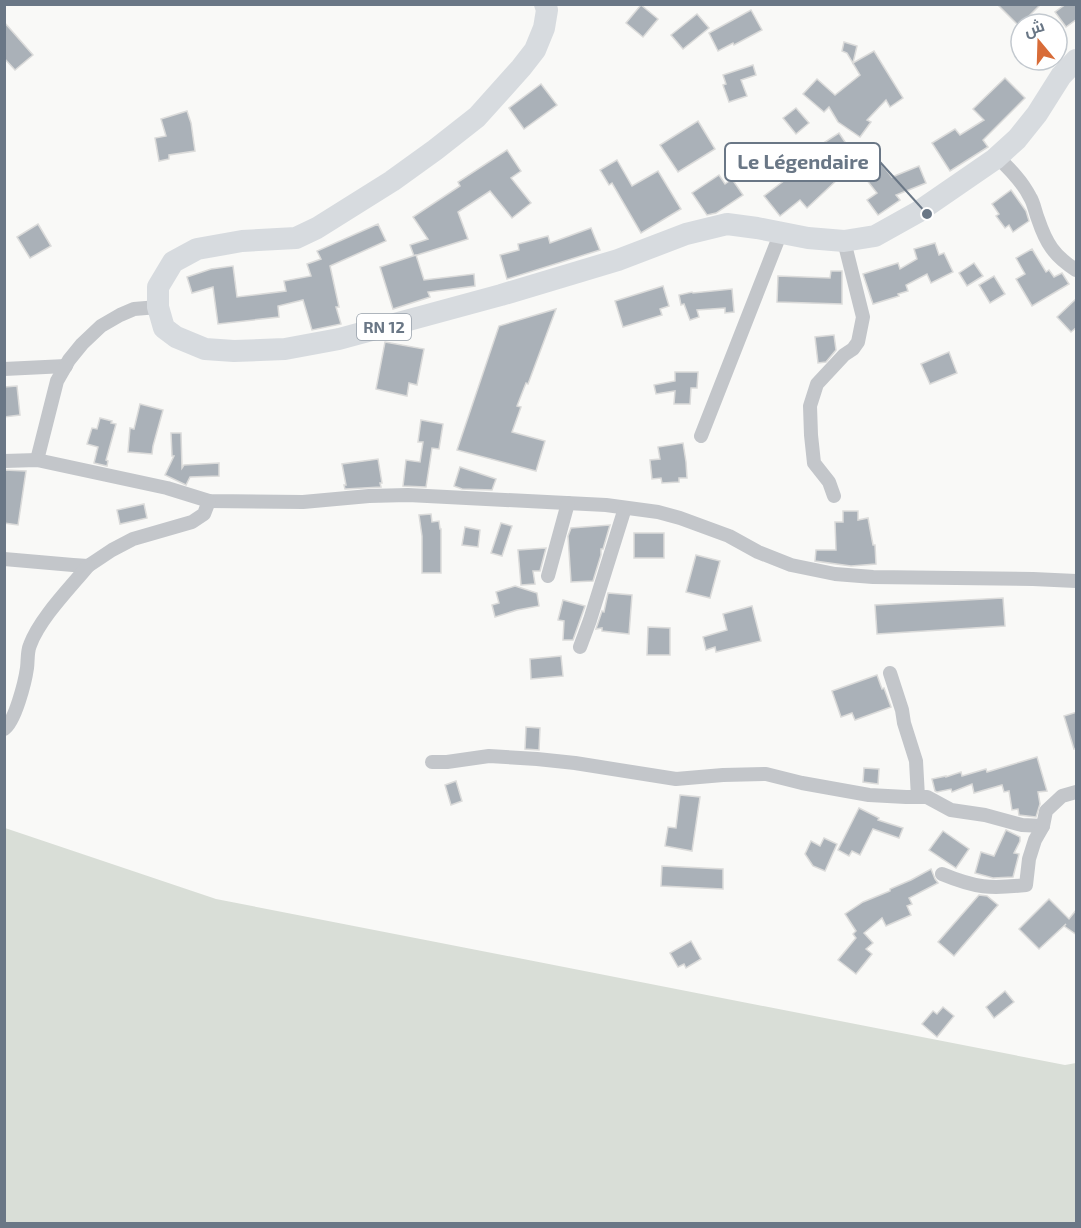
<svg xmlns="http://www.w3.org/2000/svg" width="1081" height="1228" viewBox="0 0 1081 1228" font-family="'Exo 2',Cairo,sans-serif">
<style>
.green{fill:#d9ded7}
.building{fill:#aab1b8;stroke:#dbdbda;stroke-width:1.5}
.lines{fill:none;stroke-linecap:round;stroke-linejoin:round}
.street{stroke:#c3c6ca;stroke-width:14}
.primary{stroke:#d7dbdf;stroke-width:22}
.labels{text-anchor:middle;stroke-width:6;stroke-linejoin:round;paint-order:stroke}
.shield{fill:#fff;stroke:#97a0aa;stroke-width:1.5}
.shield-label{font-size:16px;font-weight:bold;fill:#6a7786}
.leader{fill:none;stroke:#6a7786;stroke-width:2}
.callout-dot{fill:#6a7786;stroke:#fff;stroke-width:2}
.callout{fill:#fff;stroke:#6a7786;stroke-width:2}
.callout-label{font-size:20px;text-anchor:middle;font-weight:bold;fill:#6a7786}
</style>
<rect width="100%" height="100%" fill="#f9f9f7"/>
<polygon class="green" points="5,828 216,899 1065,1065 1076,1063 1076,1223 5,1223"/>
<g class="building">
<polygon points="997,4 1041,4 1019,26"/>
<polygon points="1066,4 1077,4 1077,19 1066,27 1055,12"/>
<polygon points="641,5 658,19 643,37 626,23"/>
<polygon points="751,10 762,30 734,45 733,43 718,51 709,33"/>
<polygon points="697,14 709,28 683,49 671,35"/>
<polygon points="4,22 33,55 15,70 4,58"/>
<polygon points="844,42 857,46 853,63 874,51 903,98 890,107 886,100 867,120 871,122 860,137 838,122 829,107 824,112 803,94 817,79 835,95 860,75 847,53 842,51"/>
<polygon points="753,65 756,75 741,80 747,96 729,102 723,85 726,84 723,75"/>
<polygon points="1005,78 1025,98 983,140 988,147 950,171 932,143 955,129 960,135 984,120 973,109"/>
<polygon points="541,84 557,105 524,129 509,108"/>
<polygon points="796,108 809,123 796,134 783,118"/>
<polygon points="187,111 191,123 195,151 169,155 169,159 159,161 155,138 166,136 161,119"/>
<polygon points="698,121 715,149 678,172 660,145"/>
<polygon points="839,133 857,160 835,175 838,179 807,208 800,200 780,216 764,196 785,180 814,149"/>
<polygon points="507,150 521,171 511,178 531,203 512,218 490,191 458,212 468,239 414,256 410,245 428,239 413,217 460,186 458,182"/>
<polygon points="875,156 892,177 919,166 926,183 896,195 900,200 878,215 867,200 877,193 858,169"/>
<polygon points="617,160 632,186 658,171 681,209 641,233 612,183 609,185 600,170"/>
<polygon points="719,175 725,184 732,179 743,195 716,213 707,215 692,193"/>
<polygon points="1011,190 1026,211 1029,221 1013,232 1009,225 1005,228 996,216 999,214 992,204"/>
<polygon points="38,224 51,246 30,258 17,237"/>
<polygon points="378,224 386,241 330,266 339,307 336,307 341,324 312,330 303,300 278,306 279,317 218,324 213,287 192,293 187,277 211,269 233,266 237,297 286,291 284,281 311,276 307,264 321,259 317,251"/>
<polygon points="591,228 600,250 507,279 500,255 519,250 518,244 548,236 550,243"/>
<polygon points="935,243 939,255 944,253 953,272 931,283 927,274 906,285 908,291 898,294 899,296 873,304 863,274 898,263 900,269 917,259 914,249"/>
<polygon points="1032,249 1046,272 1049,270 1054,277 1062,273 1069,284 1032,306 1016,279 1025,274 1016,258"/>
<polygon points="416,255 424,280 474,274 475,286 428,292 430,297 393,309 380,267"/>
<polygon points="974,263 983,276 967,286 959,273"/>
<polygon points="831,271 842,271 842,304 777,302 778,276 830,278"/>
<polygon points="994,276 1005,294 990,303 979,285"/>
<polygon points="663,286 669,306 660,309 662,315 623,327 615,301"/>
<polygon points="732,289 734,312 725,313 725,308 697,310 699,317 690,320 684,304 681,305 679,295 692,292 693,293"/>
<polygon points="1077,298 1077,327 1071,332 1057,317"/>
<polygon points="556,309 528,384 526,383 517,406 521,407 512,432 545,441 536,471 457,450 499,326"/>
<polygon points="834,335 836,350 826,362 818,363 815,337"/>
<polygon points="385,342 424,349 417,385 409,383 407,396 376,389"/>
<polygon points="949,352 957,373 930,384 921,364"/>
<polygon points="675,372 698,372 697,388 691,388 690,404 674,404 675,391 656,394 654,385 675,381"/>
<polygon points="17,386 20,415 4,417 4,387"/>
<polygon points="140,404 163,410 153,446 152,454 128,452 130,428 134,429"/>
<polygon points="100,418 112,421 111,423 116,424 106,460 108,461 107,466 94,463 98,447 87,444 92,428 97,429"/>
<polygon points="421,420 443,424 439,449 432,448 426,487 403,486 406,460 420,462 423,442 418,442"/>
<polygon points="171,433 181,433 182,468 184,465 219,463 219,476 190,477 186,485 165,475 174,456 172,456"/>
<polygon points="683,443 686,462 687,478 679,478 679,482 662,483 661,478 652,479 650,460 660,459 658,447"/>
<polygon points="378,459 382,483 380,483 381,487 345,489 344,485 346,485 342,464"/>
<polygon points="460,467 496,479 492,490 462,489 454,486"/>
<polygon points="4,470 26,471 18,525 4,523"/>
<polygon points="144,504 147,518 120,524 117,510"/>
<polygon points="843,511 858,511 858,520 868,518 873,545 875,545 876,564 851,566 815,561 816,550 836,550 835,522 843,522"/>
<polygon points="431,514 432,522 439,521 440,529 441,529 441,573 422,573 422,536 419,515"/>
<polygon points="501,523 512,526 502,556 491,553"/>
<polygon points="610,525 603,549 601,549 601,555 593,581 571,582 568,536 571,528"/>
<polygon points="465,527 480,530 478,547 462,545"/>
<rect x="634" y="533" width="30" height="25"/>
<polygon points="546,548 540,571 533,571 535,584 521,585 518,550"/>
<polygon points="696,555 720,561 710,598 686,592"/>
<polygon points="515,586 537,593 539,606 517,610 495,617 492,605 499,603 496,592"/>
<polygon points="608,593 632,595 629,634 602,631 602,628 596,629 602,611 604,612"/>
<polygon points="1003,598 1005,626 877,634 875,605"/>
<polygon points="563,600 585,606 573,640 563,640 564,621 558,620"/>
<polygon points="752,606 761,641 716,652 715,647 706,650 703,637 727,630 723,614"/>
<polygon points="648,627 670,628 670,655 647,655"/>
<polygon points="561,656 563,676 531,679 530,659"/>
<polygon points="877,675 882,689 884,688 891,707 855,720 852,713 841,717 832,691"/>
<polygon points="1077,712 1077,748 1074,749 1064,716"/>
<polygon points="526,727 540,728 539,750 525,749"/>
<polygon points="1037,757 1047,791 1038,792 1040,804 1036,817 1019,815 1018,809 1012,810 1009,791 1004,792 1002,785 974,793 972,784 952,792 951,789 937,792 935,791 932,779 946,776 946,777 961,772 962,776 986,769 987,772"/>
<polygon points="864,768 879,769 878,784 863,782"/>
<polygon points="456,781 462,801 451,805 445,785"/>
<polygon points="680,795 700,797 692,851 665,846 668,827 676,828"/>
<polygon points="859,808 879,818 878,820 903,828 899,838 873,829 860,855 852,851 849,856 838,850"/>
<polygon points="1006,830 1020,837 1020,841 1014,853 1019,854 1013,877 993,878 975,873 981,852 994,856"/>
<polygon points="943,831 969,849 956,868 929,850"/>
<polygon points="824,838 837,844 825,871 813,866 805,854 811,841 820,846"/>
<polygon points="662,866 723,869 723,889 661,886"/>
<polygon points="931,869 935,879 938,883 909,898 912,904 907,906 911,915 886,926 882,918 864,933 873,943 866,949 872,954 856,974 838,960 856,938 853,934 856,931 845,914 863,902 890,891 890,889 911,880"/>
<polygon points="979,895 987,896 998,905 954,956 938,942"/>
<polygon points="1049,899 1069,919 1077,909 1077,935 1064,926 1066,924 1039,949 1019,929"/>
<polygon points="691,941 701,959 686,968 684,964 678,967 670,953"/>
<polygon points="1005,991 1014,1002 994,1018 986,1007"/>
<polygon points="943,1007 954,1016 937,1037 922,1024 933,1011 937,1014"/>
</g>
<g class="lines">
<g class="street">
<path d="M997,157c13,12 25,24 33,40 4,6 5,15 8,22 8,24 16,37 38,51"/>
<polyline points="4,369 66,366"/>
<polyline points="701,436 781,232"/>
<polyline points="37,460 57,381 69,360 82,344 101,326 120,315 134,309 158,307"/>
<polyline points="4,461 37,460 167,488 209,501 303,502 369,496 408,495 606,505 658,512 680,518 729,536 758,552 791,565 835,574 873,577 1033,579 1076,581"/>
<polyline points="834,496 829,482 814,463 811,435 810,406 817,384 844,355 853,349 858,342 863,317 844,241"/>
<polyline points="4,559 73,565 88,566 112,550 133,539 192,522 204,514 209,501"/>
<polyline points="548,576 568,503"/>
<polyline points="580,647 590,620 625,508"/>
<polyline points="890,673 902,710 904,723 916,761 918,797"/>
<path d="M4,729c11,-7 21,-47 23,-61 1,-7 0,-16 3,-23 10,-27 40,-57 58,-79"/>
<polyline points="432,762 447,762 489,756 537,759 575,763 676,779 723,775 766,774 802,783 869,795 906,797 927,797 951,810 985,815 1022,825 1043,826"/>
<path d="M942,874c34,14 48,15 84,11l3,-26 6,-19 8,-14 3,-15 16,-15 14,-4"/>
</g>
<polyline class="primary" points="545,4 547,10 544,28 535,50 521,68 477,117 435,150 392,181 317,228 296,238 242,241 197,249 173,262 158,287 158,307 164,328 176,337 205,349 234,351 285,349 339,339 501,295 618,260 686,234 727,224 757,228 808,238 844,241 875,236 918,212 995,159 1017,139 1037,114 1061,76 1076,60"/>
</g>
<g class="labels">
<rect class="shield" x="357" y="314" width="54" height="26" rx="4.5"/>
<g class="shield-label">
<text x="384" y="333">RN 12</text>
</g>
</g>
<path class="leader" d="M927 214L880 162"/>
<circle class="callout-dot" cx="927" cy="214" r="6"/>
<rect class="callout" x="725" y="143" width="155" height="38" rx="6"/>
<g class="callout-label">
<text x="803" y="169">Le Légendaire</text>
</g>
<rect width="1081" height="1228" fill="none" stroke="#6a7786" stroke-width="12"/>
<g transform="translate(1039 42) rotate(341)"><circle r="28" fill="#ffffff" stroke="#c3c9cf" stroke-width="1.5"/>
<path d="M0-4.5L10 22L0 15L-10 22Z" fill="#d86c38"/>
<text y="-9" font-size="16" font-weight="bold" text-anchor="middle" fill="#6a7786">ش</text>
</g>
</svg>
